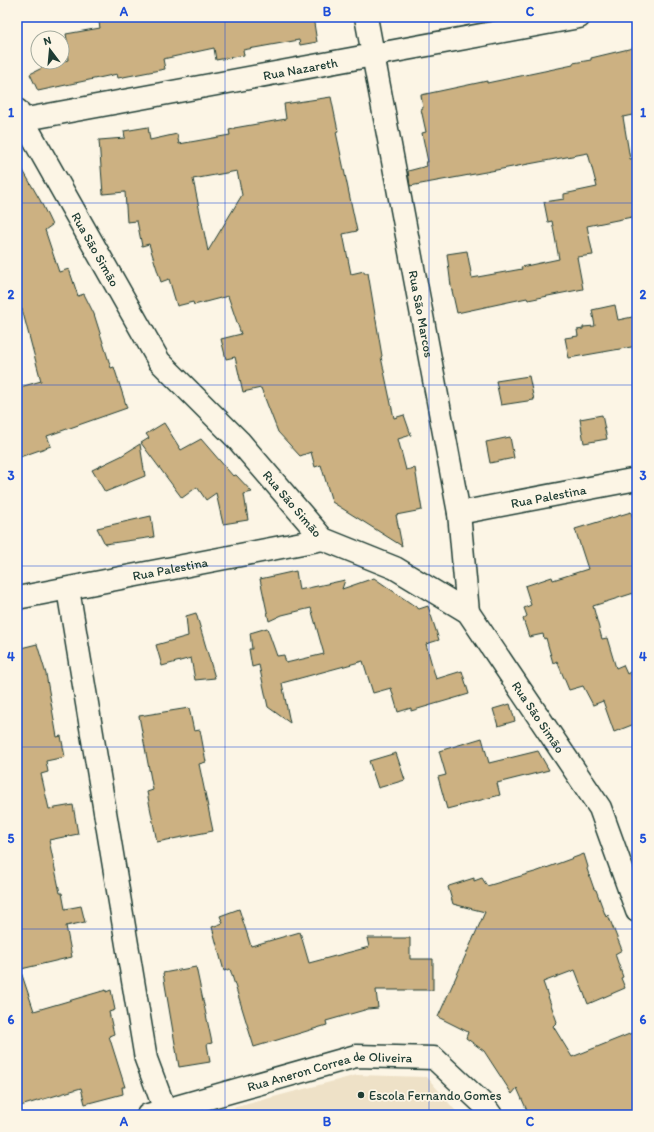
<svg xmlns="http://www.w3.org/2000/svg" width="654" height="1132" viewBox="0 0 654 1132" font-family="Itim,sans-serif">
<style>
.built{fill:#eee1c7}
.building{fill:#ccb182;stroke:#1f3d34;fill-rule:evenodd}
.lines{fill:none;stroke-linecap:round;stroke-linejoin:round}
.minor-casing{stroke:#1f3d34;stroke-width:25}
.minor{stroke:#fcf5e5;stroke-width:22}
.grid{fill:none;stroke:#1d4ed8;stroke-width:1;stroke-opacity:0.55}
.poi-dot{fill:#1f3d34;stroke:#fcf5e5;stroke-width:1.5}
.labels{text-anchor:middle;stroke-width:3.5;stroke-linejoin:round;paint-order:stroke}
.street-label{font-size:13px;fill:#1f3d34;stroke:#fcf5e5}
.poi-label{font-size:13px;fill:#1f3d34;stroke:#fcf5e5;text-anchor:start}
.neatline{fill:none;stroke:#1d4ed8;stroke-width:1.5}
.grid-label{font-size:13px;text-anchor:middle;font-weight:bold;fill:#1d4ed8}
</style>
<rect width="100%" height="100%" fill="#fcf5e5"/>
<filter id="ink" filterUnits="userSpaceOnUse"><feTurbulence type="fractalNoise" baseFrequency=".025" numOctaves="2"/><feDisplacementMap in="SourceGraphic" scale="8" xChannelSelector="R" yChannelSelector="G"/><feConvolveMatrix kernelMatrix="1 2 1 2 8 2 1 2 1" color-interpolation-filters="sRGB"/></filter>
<g filter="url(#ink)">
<polygon class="built" points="357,1075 427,1077 459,1115 206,1115"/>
<g class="building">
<polygon points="98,17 313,17 317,42 300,45 299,40 243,50 244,55 216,60 214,48 163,59 165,69 118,78 117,74 38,91 30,74 42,68 42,66 68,60 67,53 69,52 66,34 100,28"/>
<polygon points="637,47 637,114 623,117 630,159 637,158 637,216 587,226 593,255 577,257 583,289 528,300 527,298 457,313 451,286 447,254 467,251 472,278 522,269 521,267 559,259 552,221 548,222 544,202 564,199 564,194 597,187 588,153 410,186 408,171 427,166 426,162 428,162 422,133 426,132 421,109 423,108 421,95 487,81 487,83 573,65 573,63 591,60 591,58"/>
<path d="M331,97l7,34 -2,1 21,99 -14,3 8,40 13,-3v2h4l14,83 -1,1 13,61 10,-3 7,20 -13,4 8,31 9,-2 7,42 -26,5 6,31 -70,-44 -11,-37 -6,2 -4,-15 -11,4 -22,-24 -17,-44 -18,4 -8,-35 -9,2 -5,-20 20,-5 -13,-38 -34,9 -1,-3 -16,4 -8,-27 -8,3 -12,-38 -7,2 -5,-25 -10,1 -2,-30 -22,2 -4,-54 26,-2 -1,-7 24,-4 2,13 27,-6 2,10 51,-9 -1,-5 5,-1v-1l52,-9 -2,-15zM237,171l5,24 -34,56 -15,-72z"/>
<polygon points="17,160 40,200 52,225 45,230 59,272 69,269 78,296 84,294 94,314 111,368 114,367 127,408 47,436 51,446 17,458 17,388 41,381 22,309 17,311"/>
<polygon points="615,305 618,320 637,316 637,346 569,358 565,338 578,336 577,330 583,329 583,327 595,326 592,310"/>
<polygon points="529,376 534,400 501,405 496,381"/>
<polygon points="602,415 607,439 584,443 580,419"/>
<polygon points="164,423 181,450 201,439 233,476 236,475 252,492 244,494 248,520 223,524 216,493 206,500 197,487 182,498 141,443 149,438 146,434"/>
<polygon points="510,437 514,458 490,463 486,442"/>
<polygon points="140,444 145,476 105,492 92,470 121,456"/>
<polygon points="631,512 637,532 637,592 593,606 602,639 607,638 616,668 623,665 627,674 630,672 637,688 637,723 614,732 603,701 593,705 583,686 569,690 557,661 553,663 546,638 544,639 543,634 529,637 523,619 527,616 524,608 531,605 525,586 552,577 553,580 588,569 575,529"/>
<polygon points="151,516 154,537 105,544 97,528"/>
<polygon points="296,571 299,590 345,580 342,589 374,578 419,609 428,606 439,640 426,644 436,679 462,671 469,694 411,711 411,708 398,712 391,688 373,693 363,661 282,683 290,723 268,707 259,665 252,667 249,649 252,649 250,633 267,628 277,656 284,655 286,663 324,654 311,608 282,615 269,621 260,579"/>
<polygon points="196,613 215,678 195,680 191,658 162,666 156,645 188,636 186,616"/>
<polygon points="37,644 46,674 57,737 61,736 65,757 46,761 48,772 41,774 49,809 73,805 78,834 49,840 60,893 62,893 65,909 81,906 85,922 66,926 72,957 17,970 17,649"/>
<polygon points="510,704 515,721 498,726 493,709"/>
<polygon points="189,708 194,731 200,730 206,762 199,764 213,831 157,842 147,792 153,790 139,716"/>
<polygon points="482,738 489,763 538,751 549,770 497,783 500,795 447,809 438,777 446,775 439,751"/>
<polygon points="396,753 405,780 378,788 369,761"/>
<polygon points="584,854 588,867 587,869 594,889 596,890 606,917 608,915 622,950 615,954 623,977 621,978 625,988 588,1004 575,970 543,982 557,1022 553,1026 572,1057 637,1031 637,1115 529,1115 517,1088 512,1094 484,1051 466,1038 468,1032 438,1017 485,912 453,904 448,887 449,886 474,878 474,881 482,878 487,886 538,871"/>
<polygon points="239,909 251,946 300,932 309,963 369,947 367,938 410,938 410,959 433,959 433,990 376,990 378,1008 368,1009 326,1021 327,1025 254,1047 230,969 224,971 212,927 223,923 220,916"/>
<polygon points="196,967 212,1043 207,1044 210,1062 179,1067 163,973"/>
<polygon points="17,972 21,972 34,1011 106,990 106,992 111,990 115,1010 109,1012 114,1034 109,1036 125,1087 122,1087 123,1094 85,1104 81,1088 17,1107"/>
</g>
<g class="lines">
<g class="minor-casing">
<g id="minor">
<path id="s1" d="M366,17l93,496 9,99"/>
<path id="s2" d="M17,110l142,251 80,80 84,98 72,29 73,44 132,196 37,103"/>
<path id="s3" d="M21,120l558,-103"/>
<path id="s4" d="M459,513l178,-34"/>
<polyline points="68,589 146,1059 165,1110 168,1115"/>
<path id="s5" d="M17,598l306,-59"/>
<path id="s6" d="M148,1115l208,-59 78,2 49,46 8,11"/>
</g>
</g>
<use href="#minor" class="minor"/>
</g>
</g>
<path class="grid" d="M225,17v1098M429,17v1098M17,203h620M17,385h620M17,566h620M17,747h620M17,929h620"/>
<circle class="poi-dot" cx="361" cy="1095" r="4"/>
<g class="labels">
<g class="street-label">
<text dy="5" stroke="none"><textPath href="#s3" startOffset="284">Rua Nazareth</textPath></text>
<text dy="5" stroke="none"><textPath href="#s2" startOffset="160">Rua São Simão</textPath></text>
<text dy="5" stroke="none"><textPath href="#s1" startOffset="302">Rua São Marcos</textPath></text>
<text dy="5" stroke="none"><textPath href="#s4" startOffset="91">Rua Palestina</textPath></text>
<text dy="5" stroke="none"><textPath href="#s2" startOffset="484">Rua São Simão</textPath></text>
<text dy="5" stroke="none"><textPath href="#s5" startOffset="156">Rua Palestina</textPath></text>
<text dy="5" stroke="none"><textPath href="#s2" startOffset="820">Rua São Simão</textPath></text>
<text dy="5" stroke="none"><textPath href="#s6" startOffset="188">Rua Aneron Correa de Oliveira</textPath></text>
</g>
<g class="poi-label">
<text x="369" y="1100">Escola Fernando Gomes</text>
</g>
</g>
<rect width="654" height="1132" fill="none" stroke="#fcf5e5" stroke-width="44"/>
<g transform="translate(50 50) rotate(344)"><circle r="19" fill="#fcf5e5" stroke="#a4ab9e"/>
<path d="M0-3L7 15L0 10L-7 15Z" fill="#1f3d34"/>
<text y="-6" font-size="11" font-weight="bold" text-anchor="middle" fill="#1f3d34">N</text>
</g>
<rect x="22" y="22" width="610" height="1088" class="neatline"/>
<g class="grid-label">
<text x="124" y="16">A</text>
<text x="327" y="16">B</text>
<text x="530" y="16">C</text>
<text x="11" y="117">1</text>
<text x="643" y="117">1</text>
<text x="11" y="299">2</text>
<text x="643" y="299">2</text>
<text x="11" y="480">3</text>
<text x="643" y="480">3</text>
<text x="11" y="661">4</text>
<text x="643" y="661">4</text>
<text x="11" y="843">5</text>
<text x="643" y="843">5</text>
<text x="11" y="1024">6</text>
<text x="643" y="1024">6</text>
<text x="124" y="1126">A</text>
<text x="327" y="1126">B</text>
<text x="530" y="1126">C</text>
</g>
</svg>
